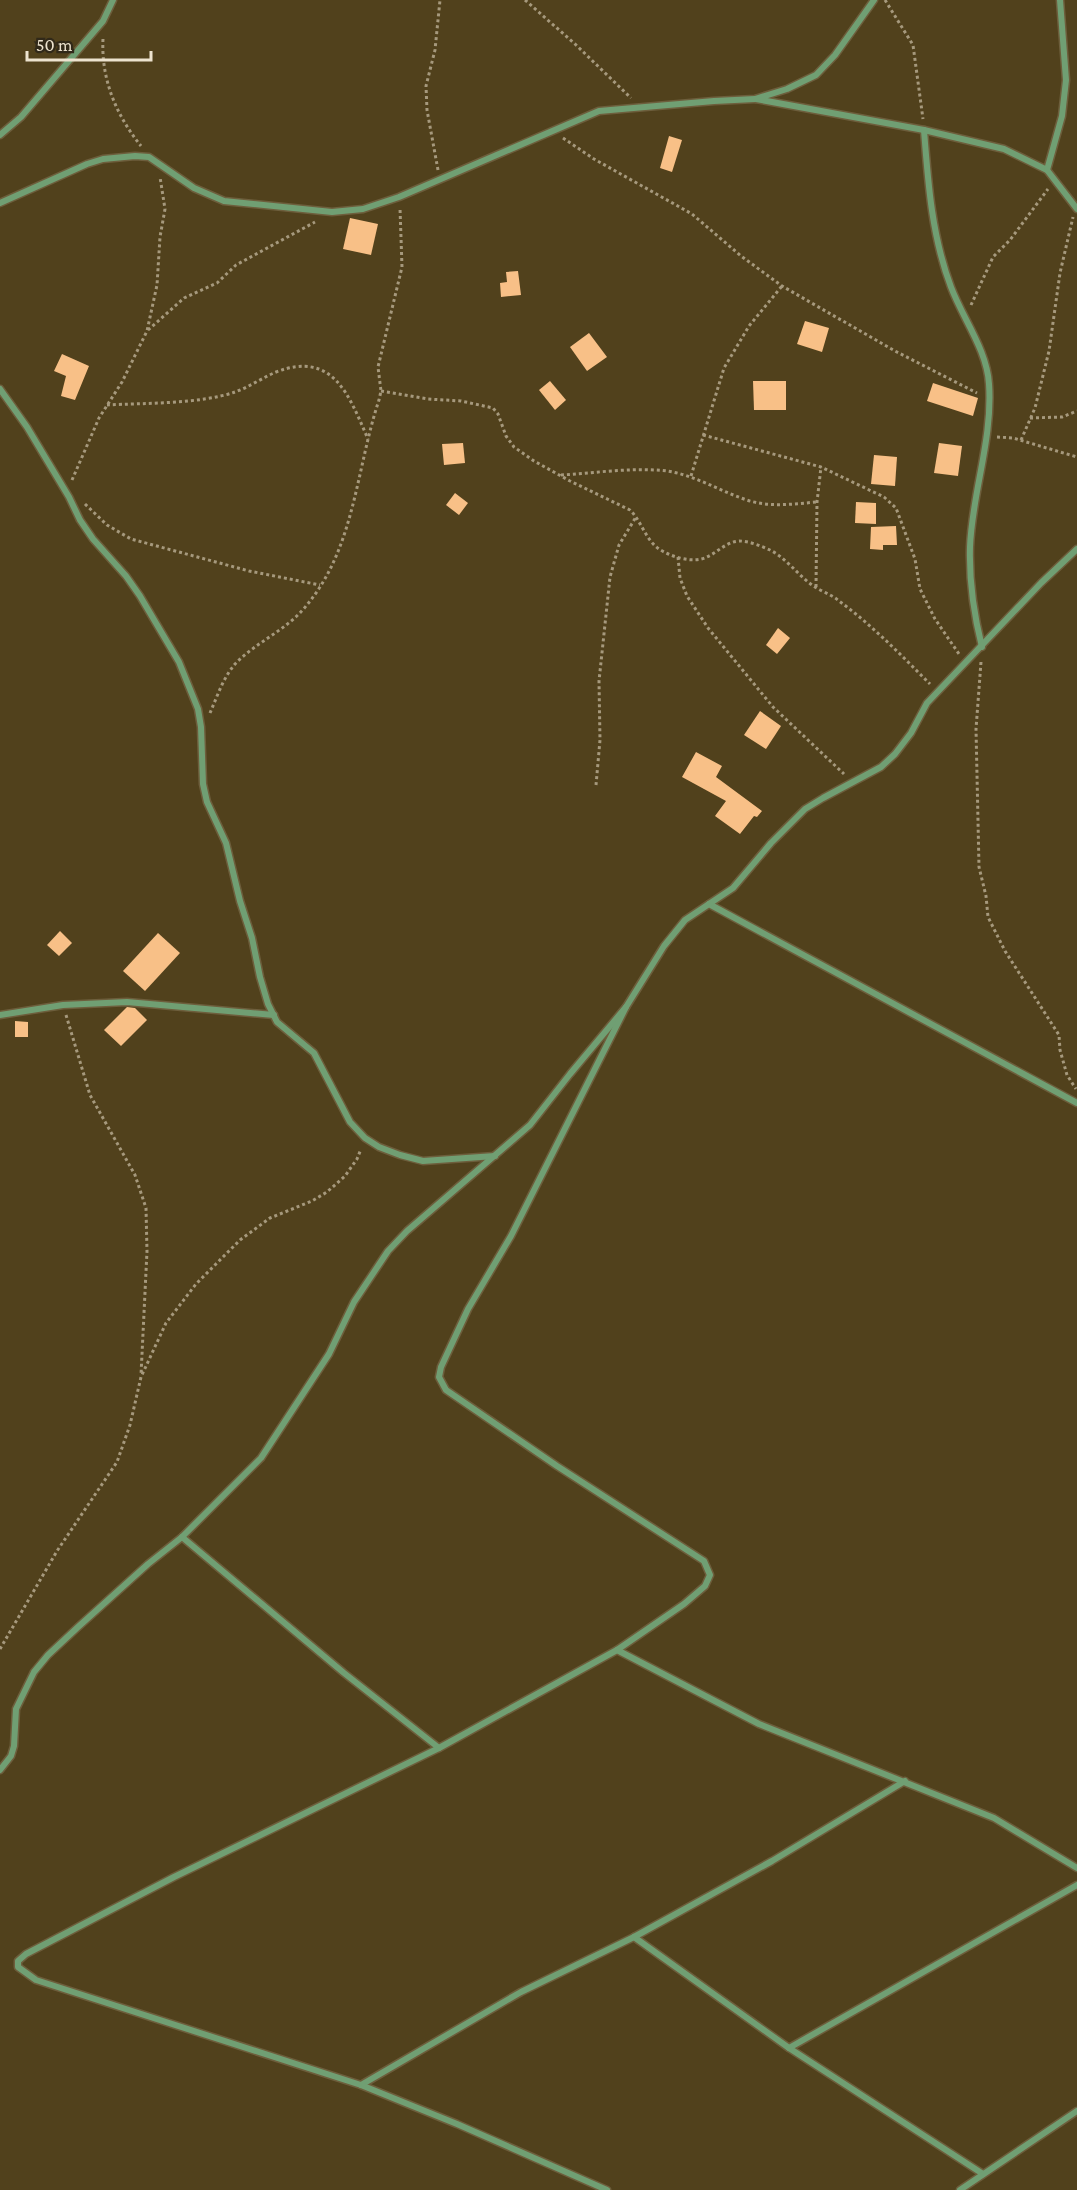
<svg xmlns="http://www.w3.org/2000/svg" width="1077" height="2190" viewBox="0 0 1077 2190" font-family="'Crimson Pro',serif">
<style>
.building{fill:#f8c087}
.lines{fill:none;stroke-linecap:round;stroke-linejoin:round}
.street-casing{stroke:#6d5e3c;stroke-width:9}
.path{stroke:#a6997d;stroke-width:3;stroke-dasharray:3 3;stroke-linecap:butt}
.street{stroke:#709f73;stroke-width:6}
</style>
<rect width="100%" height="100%" fill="#51411c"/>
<g class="building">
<polygon points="669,136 682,140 672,172 660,168"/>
<polygon points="350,218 378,224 371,255 343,249"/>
<polygon points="518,271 521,295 501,297 500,283 507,282 506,272"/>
<polygon points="805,321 829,328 822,352 797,344"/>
<polygon points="589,333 607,357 587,371 570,347"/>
<polygon points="62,354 89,366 75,400 61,396 66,376 54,371"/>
<polygon points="550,381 566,400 555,410 539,390"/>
<polygon points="753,381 786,381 786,410 754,410"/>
<polygon points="933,383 978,398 973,416 927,401"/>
<polygon points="463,443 465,463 444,465 442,444"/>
<polygon points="939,443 962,446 958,476 934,473"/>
<polygon points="874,455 897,457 895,486 871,484"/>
<polygon points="455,493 468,503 459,515 446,505"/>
<polygon points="856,502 876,503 876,524 855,523"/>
<polygon points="896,526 897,545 883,545 883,550 870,549 871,527"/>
<polygon points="778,628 790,638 777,654 766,645"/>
<polygon points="760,711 781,726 766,749 744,735"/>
<polygon points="696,752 722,766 716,777 762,811 757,817 754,816 740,834 715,816 726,801 682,777"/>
<polygon points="60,931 72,943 59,956 47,945"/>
<polygon points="158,933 180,953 145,991 123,971"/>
<polygon points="127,1007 135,1008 147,1020 121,1046 104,1030"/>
<polygon points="15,1021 28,1022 28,1037 15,1037"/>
</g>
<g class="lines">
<g class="street-casing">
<g id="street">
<polyline points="756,99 924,130 1004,149 1047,170 1077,209"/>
<path d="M924,130c4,53 8,107 27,157 12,32 36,63 38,97 4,55 -17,109 -19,163 -1,34 4,68 12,100"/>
<polyline points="0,135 21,117 103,21 113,0"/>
<polyline points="1047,170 1062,116 1066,80 1060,0"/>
<polyline points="0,203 87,164 103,159 135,156 149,157 194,188 224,201 332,212 363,209 399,197 599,111 714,101 755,99 787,89 816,75 835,55 874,0"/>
<polyline points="0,389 27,427 69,497 80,520 93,539 126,576 140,596 179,662 198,709 201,727 203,784 207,802 226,843 240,901 252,938 260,977 268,1004 277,1022 314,1053 350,1122 365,1138 379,1147 400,1155 423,1161 495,1156"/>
<polyline points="709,904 1077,1103"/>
<polyline points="0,1015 63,1005 127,1002 274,1015"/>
<polyline points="182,1537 344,1673 439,1748"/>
<polyline points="617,1650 759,1724 994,1818 1077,1868"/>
<polyline points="0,1770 11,1756 14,1746 16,1709 34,1672 48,1655 78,1627 148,1564 182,1537 261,1458 329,1354 354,1302 388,1251 407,1231 530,1125 570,1074 626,1007 664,946 685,920 733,888 771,843 805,809 823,798 881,767 895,754 911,733 927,703 1041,583 1077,549"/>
<polyline points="634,1937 789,2048 983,2174"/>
<polyline points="789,2048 1077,1885"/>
<polyline points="361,2085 521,1992 634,1937 772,1861 905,1781"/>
<polyline points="607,2190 457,2124 361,2085 36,1980 18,1967 18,1961 26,1954 174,1877 439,1748 617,1650 684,1604 705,1586 710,1575 704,1561 557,1466 446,1390 439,1377 441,1367 468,1309 511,1236 626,1007"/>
<polyline points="960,2190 1077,2111"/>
</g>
</g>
<g class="path">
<polyline points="525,0 575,44 631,98"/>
<polyline points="885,0 913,45 923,119"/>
<path d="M103,39c-2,40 13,76 38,107"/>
<polyline points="563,138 594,159 692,214 741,256 782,286 895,351 977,393"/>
<polyline points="438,170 427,110 426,86 435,50 440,0"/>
<polyline points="971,305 993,257 1010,240 1048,189"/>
<polyline points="148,330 184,298 217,283 236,265 315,222"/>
<path d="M381,391l47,8 33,2 32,7 5,6 8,22 8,11 20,14 36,20 60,29c12,12 15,29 29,39 12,8 35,15 48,8 11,-5 19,-15 32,-16 10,0 22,5 31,9 16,8 27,24 42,35 8,6 19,9 27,16 33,24 62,54 91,83"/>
<path d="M107,405c37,-2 94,-1 128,-13 14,-5 27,-14 41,-20 58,-22 73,24 92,67"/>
<polyline points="1030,418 1062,417 1077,411"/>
<polyline points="703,435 821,467 884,497 896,508 915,559 920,589 935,619 959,654"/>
<polyline points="997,437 1013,438 1077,457"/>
<polyline points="1021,440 1035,408 1049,351 1060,273 1073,217"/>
<path d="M561,475c35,-2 71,-8 106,-4 27,4 51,19 77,28 24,9 48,5 73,3"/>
<polyline points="691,476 724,368 749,326 782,286"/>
<polyline points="72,480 99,418 122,382 147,331 157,285 160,237 165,209 160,177"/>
<polyline points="85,504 107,525 131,539 249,571 320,585"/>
<polyline points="678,557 680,578 687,596 708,628 773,707 844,774"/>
<polyline points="816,587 817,502 821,467"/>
<polyline points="981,662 976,729 979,867 986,896 988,917 1005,951 1059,1035 1060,1050 1067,1075 1076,1089"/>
<path d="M210,713c7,-16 13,-35 25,-49 21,-22 52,-34 71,-58 49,-58 50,-137 73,-206l2,-9 -3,-24 24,-100 -2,-59"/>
<polyline points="596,785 600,740 599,681 610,577 619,545 636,517"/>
<polyline points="66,1015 90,1095 135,1175 146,1208 147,1251 141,1375"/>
<polyline points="0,1649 57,1551 117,1462 130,1425 141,1377 166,1323 196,1284 240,1240 270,1218 312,1201 327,1192 345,1176 357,1159 361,1149"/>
</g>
<use href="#street" class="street"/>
</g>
<path d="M27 51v9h124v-9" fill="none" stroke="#ede3cf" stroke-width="3"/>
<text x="36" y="51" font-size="18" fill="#ede3cf" stroke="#312919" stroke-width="4.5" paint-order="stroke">50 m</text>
</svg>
